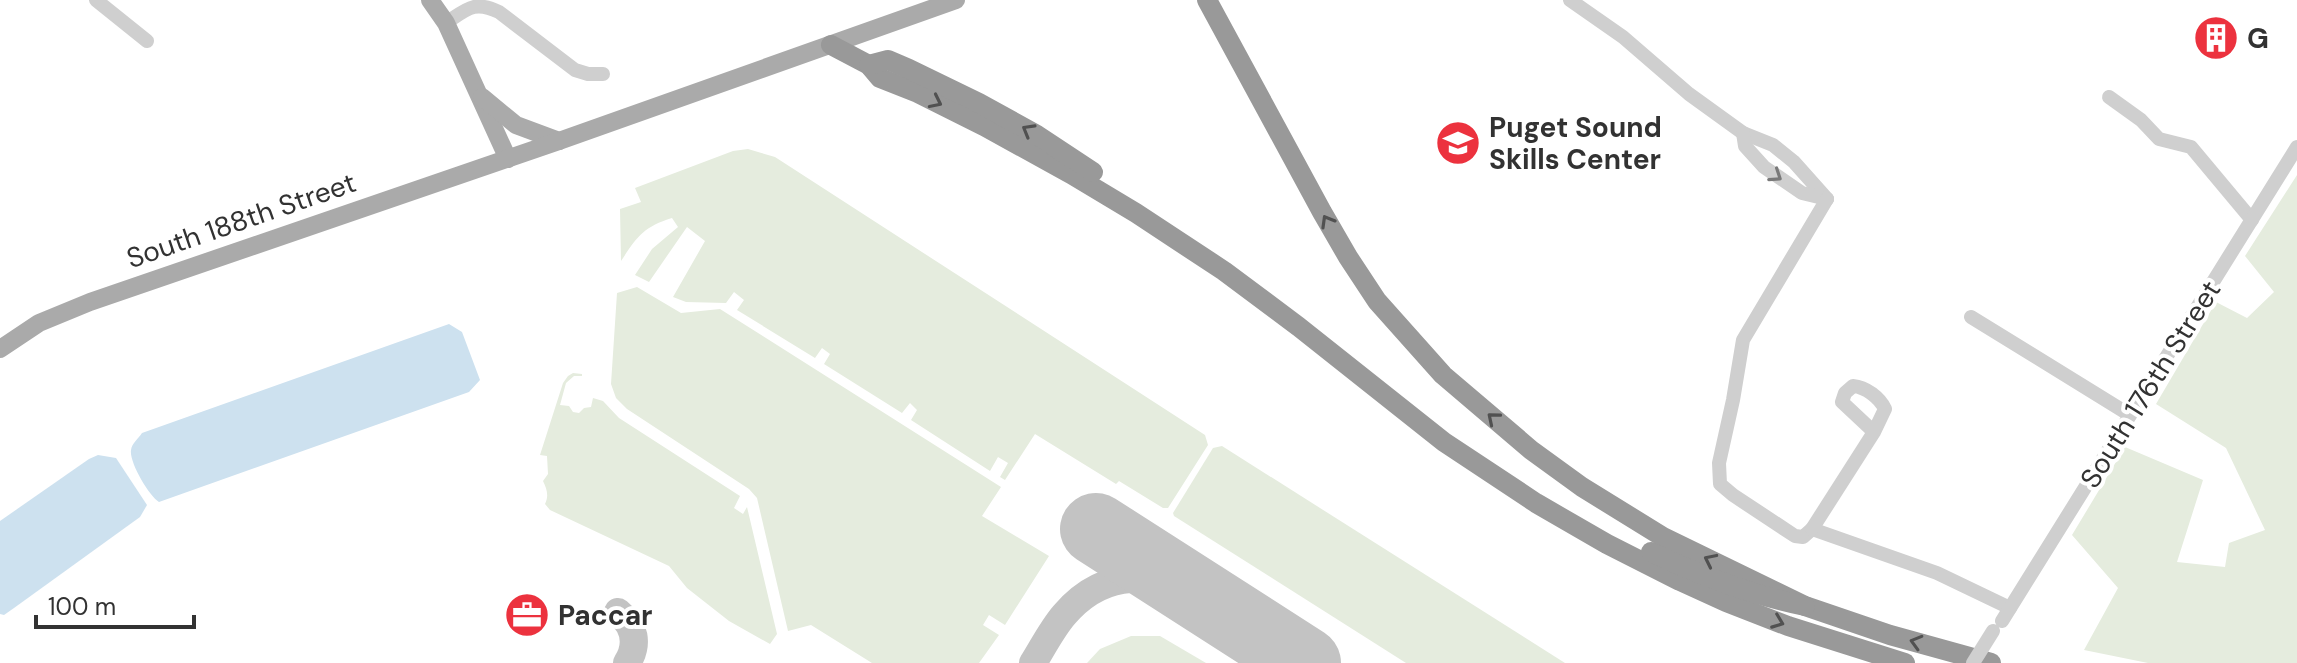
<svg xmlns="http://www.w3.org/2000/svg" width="2297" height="663" viewBox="0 0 2297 663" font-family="'DM Sans',sans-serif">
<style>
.green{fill:#e5ecde}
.water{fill:#cde1ef}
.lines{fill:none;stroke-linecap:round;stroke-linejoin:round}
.taxiway{stroke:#c3c3c3;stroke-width:28}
.runway{stroke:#c3c3c3;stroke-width:72}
.minor{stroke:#cfcfcf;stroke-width:14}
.major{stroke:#aaa;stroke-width:18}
.highway{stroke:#999;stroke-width:20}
.minor-bridge{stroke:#cfcfcf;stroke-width:14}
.oneway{stroke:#515151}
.oneway2{stroke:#797979}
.labels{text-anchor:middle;stroke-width:8;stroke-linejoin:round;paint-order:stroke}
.poi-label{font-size:28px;font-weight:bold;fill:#323232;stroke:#fff;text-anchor:start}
.street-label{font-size:28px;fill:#323232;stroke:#fff}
</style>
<rect width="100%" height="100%" fill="#fff"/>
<g class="green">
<path d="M748,149l27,8 430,278 3,10 -40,63h-5l-44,-27 -3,3 -81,-50 -30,46 -5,-3 8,-14 -10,-6 -8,14 -79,-51 6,-10 -7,-7 -8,10 -78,-49 6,-10 -8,-6 -7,10 -78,-48 7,-10 -10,-8 -8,11 -40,-1 -13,-5 32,-56 -18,-14 -38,55 -14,-7 17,-26 26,-22 -6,-9c-29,9 -35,19 -51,43l-1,-52 21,-7 -6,-14 98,-37z"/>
<polygon points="2297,175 2297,663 2148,663 2084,650 2118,588 2072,535 2125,447 2203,480 2177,562 2225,567 2229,543 2265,530 2226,448 2156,404 2216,302 2247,318 2274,292 2245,256"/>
<polygon points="637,287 681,313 720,309 1001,487 982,516 1049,556 1005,625 989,615 983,625 999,635 979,663 872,663 811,625 788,631 757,498 749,489 627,409 616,398 611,384 617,293"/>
<path d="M573,373l9,1v2h-8l-8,7 -6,22 9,1 4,6 6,1 5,-5 7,-1 2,-9 10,3 16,17 121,78 -6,12 9,6 4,-7 30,127 -7,10 -41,-23 -42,-33 -18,-22 -119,-56 -5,-6c4,-8 2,-15 -2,-23l5,-7 -1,-18 -7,-1 23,-72 5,-7z"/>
<polygon points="1222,446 1565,663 1406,663 1174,516 1173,513 1213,448"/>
<polygon points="1131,636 1160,636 1206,663 1087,663 1100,649"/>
</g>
<g class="water">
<path d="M449,324l13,8 18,48 -11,12 -310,110c-10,-6 -30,-40 -28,-52 1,-7 7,-11 11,-17z"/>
<polygon points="98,455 116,458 147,505 140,517 14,608 4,615 0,614 0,521 89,459"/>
</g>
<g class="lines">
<g class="taxiway">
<path d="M618,612c17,14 21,32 9,51"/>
<path d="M1033,663c10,-16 19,-34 31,-48 35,-41 78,-44 126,-25"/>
</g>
<polyline class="runway" points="1096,529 1305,663"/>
<g class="minor">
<polyline points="96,0 147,41"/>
<polyline points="1570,0 1623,37 1689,94 1743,133 1773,145 1794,162 1827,199"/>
<path d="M446,23c21,-14 28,-23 53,-11l76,58 13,4h15"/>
<polyline points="2109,97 2141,120 2159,139 2191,147 2252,220"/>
<polyline points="1743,133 1745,146 1764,167 1802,193 1827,199"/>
<polyline points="1827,199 1743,340 1733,400 1719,463 1720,484 1733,495 1795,536 1803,537 1812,529 1937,573 2010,608"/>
<polyline points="1971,317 2130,415"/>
<path d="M1812,529l62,-97 11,-23c-5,-11 -19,-22 -32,-23l-8,7 -3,9 32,30"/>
<polyline points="2002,621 2297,147"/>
</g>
<g class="major">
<polyline points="430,0 446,23 508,159"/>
<polyline points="482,97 516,125 559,141"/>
<polyline points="0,349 39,323 90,302 559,141 956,0"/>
</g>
<g class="highway">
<polyline points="1207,0 1322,212 1348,257 1377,301 1443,375 1531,450 1582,487 1663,537 1805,606 1890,635 1991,663"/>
<polyline points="831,45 869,65 880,78 918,93 984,126 1071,174 1136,213 1224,271 1299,327 1444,442 1536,503 1607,544 1680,581 1726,602 1788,626 1905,663"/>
<polyline points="869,65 888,60 909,69 979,103 1037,135 1093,172"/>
<path d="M1651,552c50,24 100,43 154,54"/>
</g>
<polyline class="minor-bridge" points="1973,663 1993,631"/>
</g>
<defs><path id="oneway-chevron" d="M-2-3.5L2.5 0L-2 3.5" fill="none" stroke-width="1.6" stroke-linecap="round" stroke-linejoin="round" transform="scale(2)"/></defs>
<g class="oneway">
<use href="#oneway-chevron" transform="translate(936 102) rotate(26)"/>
<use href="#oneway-chevron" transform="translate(1028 130) rotate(-150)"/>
<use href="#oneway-chevron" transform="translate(1327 221) rotate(-120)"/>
<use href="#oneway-chevron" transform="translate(1493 418) rotate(-140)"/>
<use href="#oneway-chevron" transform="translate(1710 560) rotate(-154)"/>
<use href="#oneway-chevron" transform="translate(1778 622) rotate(21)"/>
<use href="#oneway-chevron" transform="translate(1916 642) rotate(-164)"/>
</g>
<use class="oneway2" href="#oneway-chevron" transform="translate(1776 176) rotate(34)"/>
<defs>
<g id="building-disc" transform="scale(2.3)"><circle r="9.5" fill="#ec323e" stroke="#fff"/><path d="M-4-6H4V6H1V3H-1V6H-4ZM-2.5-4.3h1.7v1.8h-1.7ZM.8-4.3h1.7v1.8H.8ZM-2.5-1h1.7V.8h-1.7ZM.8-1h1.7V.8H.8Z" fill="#fff"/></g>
<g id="school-disc" transform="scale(2.3)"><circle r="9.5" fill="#ec323e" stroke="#fff"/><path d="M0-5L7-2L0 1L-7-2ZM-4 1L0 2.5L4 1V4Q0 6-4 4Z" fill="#fff"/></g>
<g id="office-disc" transform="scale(2.3)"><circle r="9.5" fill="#ec323e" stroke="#fff"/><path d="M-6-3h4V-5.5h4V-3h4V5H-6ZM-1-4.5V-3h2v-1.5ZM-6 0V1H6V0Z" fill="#fff"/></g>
</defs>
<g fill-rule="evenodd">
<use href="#building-disc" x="2216" y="38"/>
<use href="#school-disc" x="1458" y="143"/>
<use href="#office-disc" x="527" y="615"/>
</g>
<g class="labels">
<g class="poi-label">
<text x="2247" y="48">G</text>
<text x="1489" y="137">Puget Sound<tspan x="1489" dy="32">Skills Center</tspan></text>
<text x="558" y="625">Paccar</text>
</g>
<g class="street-label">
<text transform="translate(241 220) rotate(-19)" y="10">South 188th Street</text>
<text transform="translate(2150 384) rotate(-58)" y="10">South 176th Street</text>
</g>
</g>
<path d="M36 615v12h158v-12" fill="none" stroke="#323232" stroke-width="4"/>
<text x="48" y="615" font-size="24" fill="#323232" stroke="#ffffff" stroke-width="6" paint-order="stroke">100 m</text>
</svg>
